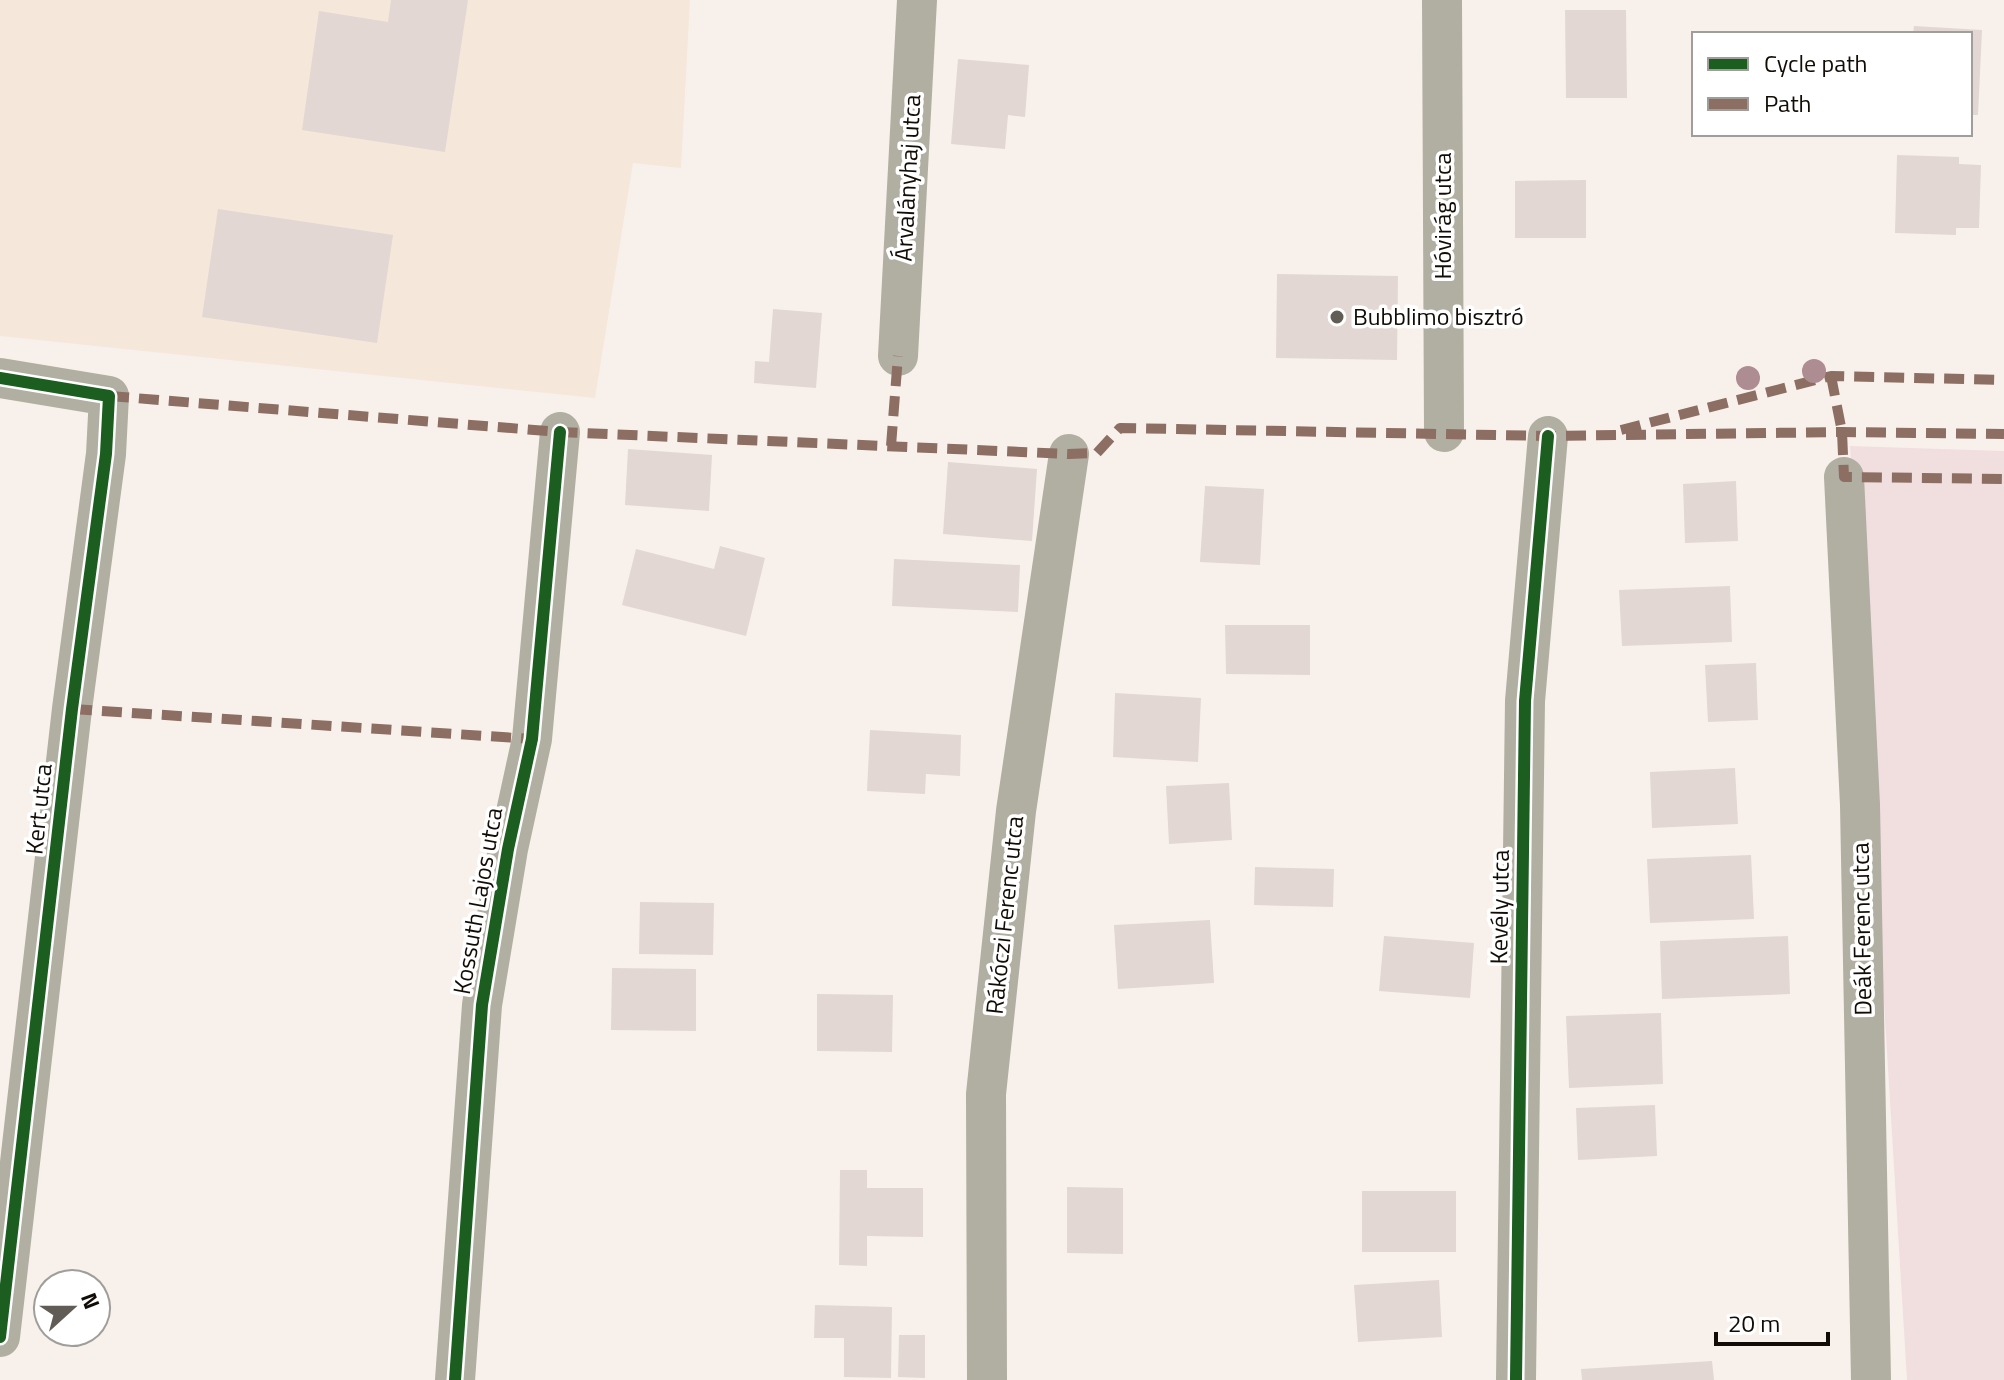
<svg xmlns="http://www.w3.org/2000/svg" width="2004" height="1380" viewBox="0 0 2004 1380" font-family="'Titillium Web',sans-serif">
<style>
.built{fill:#f5e7da}
.green{fill:#f1dfe0}
.building{fill:#e2d7d2}
.lines{fill:none;stroke-linecap:round;stroke-linejoin:round}
.street{stroke:#b1aea2;stroke-width:40}
.quiet{stroke:#8d6e63;stroke-width:10;stroke-dasharray:20 10;stroke-linecap:butt}
.cycleway-casing{stroke:#fff;stroke-width:17}
.cycleway{stroke:#1b5e20;stroke-width:12}
.tree{fill:#ad8c92}
.poi-dot{fill:#625c56;stroke:#fff;stroke-width:3}
.labels{text-anchor:middle;stroke-width:7;stroke-linejoin:round;paint-order:stroke}
.street-label{font-size:24px;fill:#120c06;stroke:#fff}
.poi-label{font-size:24px;fill:#120c06;stroke:#fff;text-anchor:start}
</style>
<rect width="100%" height="100%" fill="#f8f1eb"/>
<polygon class="built" points="0,0 690,0 681,168 633,163 595,398 0,336"/>
<polygon class="green" points="1850,446 2004,451 2004,1380 1907,1380"/>
<g class="building">
<polygon points="391,0 468,0 445,152 302,130 319,11 388,22"/>
<polygon points="1565,10 1626,10 1627,98 1566,98"/>
<polygon points="1914,26 1982,30 1978,115 1970,115 1970,34 1913,34"/>
<polygon points="958,59 1029,65 1025,117 1008,115 1005,149 951,144"/>
<polygon points="1897,155 1959,157 1959,164 1981,165 1979,228 1956,228 1956,235 1895,233"/>
<polygon points="1586,180 1586,238 1515,238 1515,181"/>
<polygon points="218,209 393,235 377,343 202,317"/>
<polygon points="1277,274 1398,276 1397,360 1276,358"/>
<polygon points="773,309 822,313 816,388 754,383 755,361 769,362"/>
<polygon points="628,449 712,455 709,511 625,505"/>
<polygon points="948,462 1037,469 1032,541 943,534"/>
<polygon points="1736,481 1738,541 1685,543 1683,484"/>
<polygon points="1205,486 1264,489 1260,565 1200,562"/>
<polygon points="720,546 765,558 746,636 622,605 636,549 714,569"/>
<polygon points="894,559 1020,565 1018,612 892,606"/>
<polygon points="1730,586 1732,642 1622,646 1619,590"/>
<polygon points="1225,625 1310,625 1310,675 1226,674"/>
<polygon points="1756,663 1758,720 1708,722 1705,665"/>
<polygon points="1115,693 1201,698 1198,762 1113,757"/>
<polygon points="870,730 961,735 960,776 926,774 925,794 867,791"/>
<polygon points="1735,768 1738,824 1652,828 1650,772"/>
<polygon points="1229,783 1232,840 1169,844 1166,786"/>
<polygon points="1751,855 1754,919 1650,923 1647,859"/>
<polygon points="1255,867 1334,869 1333,907 1254,905"/>
<polygon points="640,902 714,903 713,955 639,954"/>
<polygon points="1210,920 1214,983 1118,989 1114,925"/>
<polygon points="1384,936 1474,943 1470,998 1379,991"/>
<polygon points="1788,936 1790,994 1662,999 1660,941"/>
<polygon points="612,968 696,969 696,1031 611,1030"/>
<polygon points="817,994 893,995 892,1052 817,1051"/>
<polygon points="1661,1013 1663,1084 1569,1088 1566,1016"/>
<polygon points="1655,1105 1657,1156 1578,1160 1576,1108"/>
<polygon points="840,1170 867,1170 867,1188 923,1188 923,1237 867,1236 867,1266 839,1265"/>
<polygon points="1067,1187 1123,1188 1123,1254 1067,1253"/>
<rect x="1362" y="1191" width="94" height="61"/>
<polygon points="1439,1280 1442,1337 1358,1342 1354,1285"/>
<polygon points="815,1305 892,1307 891,1378 844,1377 844,1338 814,1338"/>
<polygon points="899,1335 925,1335 925,1378 898,1377"/>
<polygon points="1712,1361 1714,1380 1582,1380 1581,1369"/>
</g>
<g class="lines">
<g class="street">
<polyline points="1442,0 1444,432"/>
<polyline points="898,356 917,0"/>
<polyline points="0,378 109,396 106,454 72,709 0,1337"/>
<polyline points="1844,477 1860,805 1871,1380"/>
<polyline points="455,1380 482,1005 508,849 532,739 560,432"/>
<polyline points="987,1380 986,1094 1016,811 1069,454"/>
<polyline points="1516,1380 1525,701 1548,436"/>
</g>
<g class="quiet">
<polyline points="1831,376 1842,432 1844,477 2004,479"/>
<polyline points="109,396 560,432 1069,454 1097,453 1120,428 1548,436 1842,432 2004,434"/>
<polyline points="1621,430 1831,376 2004,380"/>
<polyline points="891,446 898,356"/>
<polyline points="72,709 532,739"/>
</g>
<g class="cycleway-casing">
<g id="cycleway">
<polyline points="0,378 109,396 106,454 72,709 0,1337"/>
<polyline points="455,1380 482,1005 508,849 532,739 560,432"/>
<polyline points="1516,1380 1525,701 1548,436"/>
</g>
</g>
<use href="#cycleway" class="cycleway"/>
</g>
<g class="tree">
<circle cx="1814" cy="371" r="12"/>
<circle cx="1748" cy="378" r="12"/>
</g>
<circle class="poi-dot" cx="1337" cy="317" r="8"/>
<g class="labels">
<g class="street-label">
<text transform="translate(908 178) rotate(-87)" y="8">Árvalányhaj utca</text>
<text transform="translate(1443 216) rotate(-90)" y="8">Hóvirág utca</text>
<text transform="translate(39 809) rotate(-84)" y="8">Kert utca</text>
<text transform="translate(478 901) rotate(-80)" y="8">Kossuth Lajos utca</text>
<text transform="translate(1500 907) rotate(-89)" y="8">Kevély utca</text>
<text transform="translate(1005 915) rotate(-84)" y="8">Rákóczi Ferenc utca</text>
<text transform="translate(1862 929) rotate(-91)" y="8">Deák Ferenc utca</text>
</g>
<g class="poi-label">
<text x="1353" y="325">Bubblimo bisztró</text>
</g>
</g>
<rect x="1692" y="32" width="280" height="104" fill="#ffffff" stroke="#a09e9b" stroke-width="2"/>
<rect x="1708" y="58" width="40" height="12" fill="#1b5e20" stroke="#a09e9b" stroke-width="2"/>
<text x="1764" y="72" font-size="24" fill="#120c06">Cycle path</text>
<rect x="1708" y="98" width="40" height="12" fill="#8d6e63" stroke="#a09e9b" stroke-width="2"/>
<text x="1764" y="112" font-size="24" fill="#120c06">Path</text>
<g transform="translate(72 1308) rotate(69)"><circle r="38" fill="#ffffff" stroke="#a09e9b" stroke-width="2"/>
<path d="M0-6L14 30L0 20L-14 30Z" fill="#625c56"/>
<text y="-12" font-size="22" font-weight="bold" text-anchor="middle" fill="#120c06">N</text>
</g>
<path d="M1716 1332v12h112v-12" fill="none" stroke="#120c06" stroke-width="4"/>
<text x="1728" y="1332" font-size="24" fill="#120c06" stroke="#ffffff" stroke-width="6" paint-order="stroke">20 m</text>
</svg>
